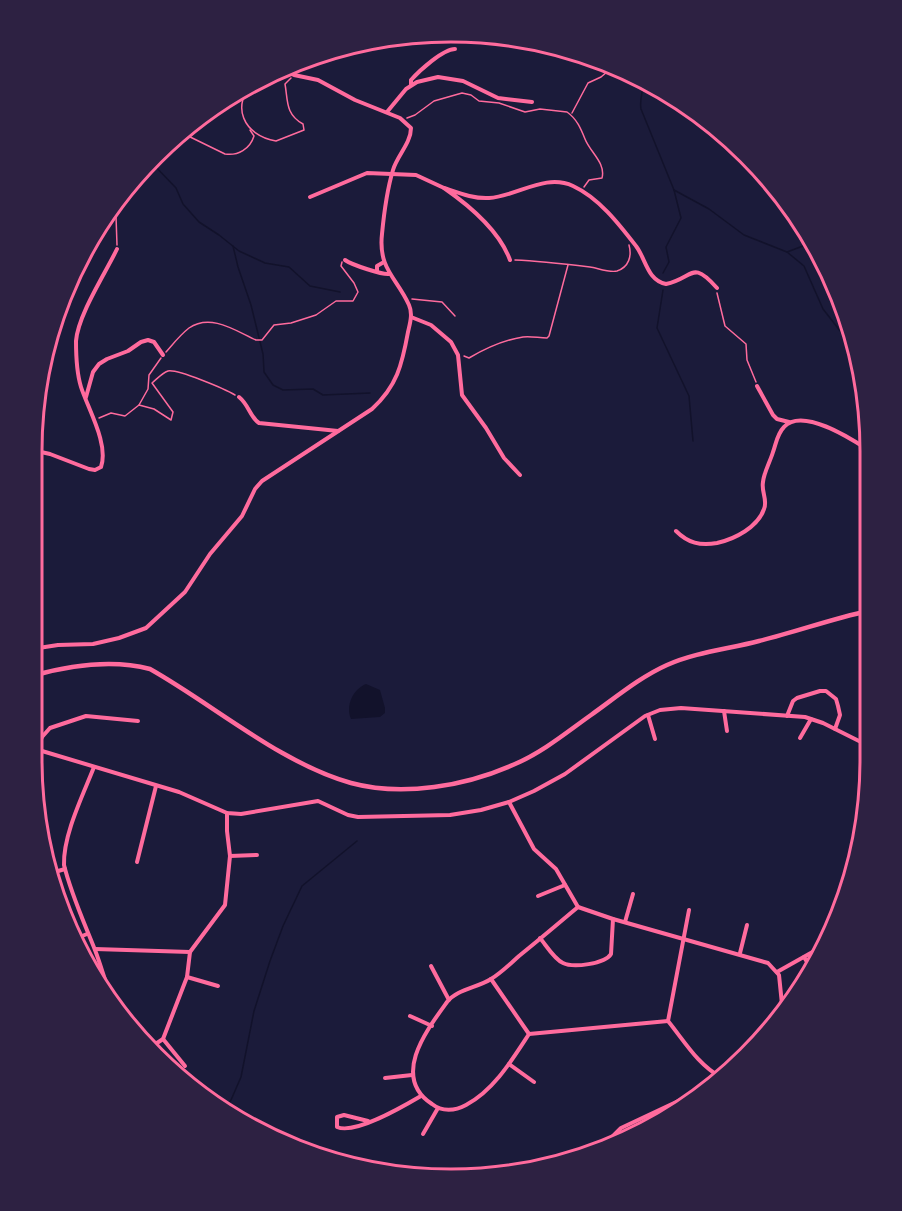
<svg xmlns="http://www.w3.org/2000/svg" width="902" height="1211" viewBox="0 0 902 1211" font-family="Literata,serif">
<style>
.water{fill:#12122b}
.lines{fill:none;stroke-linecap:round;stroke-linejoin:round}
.stream{stroke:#12122b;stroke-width:1.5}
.path{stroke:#ff6b9d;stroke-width:1.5}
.minor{stroke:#ff6b9d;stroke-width:4}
.tertiary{stroke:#ff6b9d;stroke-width:4.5}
.rim{fill:none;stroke:#ff6b9d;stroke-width:3}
</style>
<rect width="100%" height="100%" fill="#1b1b3a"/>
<path class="water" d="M366,684l14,6 5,18v5l-5,4 -29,2c-6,-13 2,-30 15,-35z"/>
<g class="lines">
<g class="stream">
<path d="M643,80c1,10 -4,19 -2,29l33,81 7,28 -15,29 3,15 -6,11"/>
<polyline points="153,164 176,188 183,204 199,222 219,235 239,251 265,263 289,267 310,286 340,292"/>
<polyline points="674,190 709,209 744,235 787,252 804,266 823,309 855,350"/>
<polyline points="233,246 238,267 251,305 263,354 264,372 273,385 283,390 313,389 323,395 370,393"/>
<polyline points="787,252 811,243"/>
<polyline points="663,290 657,328 689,396 693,441"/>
<polyline points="42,365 51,351 53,327"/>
<polyline points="225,1107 231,1100 241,1077 254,1011 270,961 283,926 302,886 357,841"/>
</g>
<g class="path">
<path d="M255,81c-26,24 -11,55 21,60l28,-11 -1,-6c-18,-10 -15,-24 -18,-40l6,-6"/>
<polyline points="572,113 588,83 601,77 614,66"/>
<path d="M407,118l8,-3 19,-14 28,-8 9,2 8,6 20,2 26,9 15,-3 27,3c10,7 14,17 18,27 5,13 21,24 17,39l-13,2 -5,7"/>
<path d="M182,133l43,21c13,2 25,-5 29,-18l-4,-6"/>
<polyline points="109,210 116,216 117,245"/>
<path d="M515,260c25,1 50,4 75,7 7,1 20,6 27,4 12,-4 15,-15 12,-26"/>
<polyline points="717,293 725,326 746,344 747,360 756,382"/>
<polyline points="412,299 442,302 455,316"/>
<path d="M166,352c7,-8 14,-17 23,-24 22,-15 47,3 67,12h6l12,-15 17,-2 25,-8 20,-14h17l5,-9 -4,-9 -13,-17 1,-4"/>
<path d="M464,356l5,2c17,-10 34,-18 54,-21 8,-1 16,1 24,1l2,-2 19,-71"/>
<polyline points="139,405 148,389 149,375 161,358"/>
<path d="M99,418l12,-5 14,3 14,-11 15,4 17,11 2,-8 -21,-29c5,-4 10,-10 16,-12 10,-2 57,18 67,24"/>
</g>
<g class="minor">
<path d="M411,85v-5c8,-9 32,-31 44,-31"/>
<polyline points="387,112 406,89 417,82 438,77 463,81 498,98 532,102"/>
<polyline points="310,197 367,173 416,175 444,188"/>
<path d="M345,260c7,5 38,15 44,14"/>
<path d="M510,260c-11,-30 -40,-54 -66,-72 15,5 30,11 45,10 29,-2 56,-25 84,-12 26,12 46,38 63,60 10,13 11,34 30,38 28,-6 25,-25 51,4"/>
<polyline points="377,271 377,266 384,262"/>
<polyline points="411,317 431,325 451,342 458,355 462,395 486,428 504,458 520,475"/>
<polyline points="757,386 773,415 777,419 789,422"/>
<polyline points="86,397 93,372 99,364 107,359 128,351 141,342 148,340 154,342 163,355"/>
<path d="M239,397c10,8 11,20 20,26l79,8"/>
<path d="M32,450l18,4 39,15 6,1 6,-3c8,-23 -13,-58 -20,-80 -4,-13 -5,-31 -5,-46 2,-26 29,-67 41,-92"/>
<path d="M676,531c12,12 24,15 41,12 18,-4 41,-16 47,-34 4,-9 -3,-17 -1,-27 1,-10 7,-20 10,-30 3,-8 4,-18 11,-25 18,-20 66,11 83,22"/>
<path d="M32,649l26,-4 35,-1 26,-6 27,-10 39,-36 25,-38 32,-38 13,-27 7,-8 110,-72c25,-23 30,-44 36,-77 2,-9 5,-18 1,-27 -12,-27 -31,-36 -27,-71 2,-21 5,-44 11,-64 4,-14 18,-27 18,-42l-11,-10 -45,-18 -37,-20 -24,-5 -14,-6"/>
<polyline points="32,649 41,673"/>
<polyline points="724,711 727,731"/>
<polyline points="648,715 655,739"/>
<polyline points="787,716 793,701 797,698 820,691 826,691 836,699 838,706 840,715 835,729"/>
<polyline points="800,738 811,719"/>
<polyline points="32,748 179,792 227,813 241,814 318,801 348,815 358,817 450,815 481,810 509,802 534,791 565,774 645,716 660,710 681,708 805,717 823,723 869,746"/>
<polyline points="32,757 42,737 50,728 86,716 138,721"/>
<path d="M94,767c-11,28 -31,68 -30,98 7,29 20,57 31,85 7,18 11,36 19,54"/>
<polyline points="509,802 534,849 556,869 578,907 613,919 768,963 779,975 783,1014"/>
<polyline points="230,856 257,855"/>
<polyline points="137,862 156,786"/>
<polyline points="48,874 65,869"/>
<polyline points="538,896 565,885"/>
<path d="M578,907c-19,16 -39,33 -59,49 -9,8 -18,17 -28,23 -14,9 -34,10 -44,23 -21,29 -56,75 -15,102 10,8 23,7 34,1 28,-15 46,-45 63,-71l139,-13"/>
<polyline points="625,922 633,894"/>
<path d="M540,938c6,7 14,21 23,25 10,5 42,1 48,-9l2,-35"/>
<polyline points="75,939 87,934"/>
<polyline points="95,949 190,952"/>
<polyline points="740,953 747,925"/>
<polyline points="804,957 813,972"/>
<polyline points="431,966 449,1000"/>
<polyline points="777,972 825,945"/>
<polyline points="187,977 218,986"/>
<polyline points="491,979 529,1034"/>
<polyline points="410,1016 432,1026"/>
<polyline points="668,1021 689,910"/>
<path d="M668,1021c17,21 30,44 54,57"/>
<polyline points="163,1039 185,1066"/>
<polyline points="146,1045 157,1043 163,1039 187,977 190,952 225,905 230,856 227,831 227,813"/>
<polyline points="509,1064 534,1082"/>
<polyline points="385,1078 412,1075"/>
<path d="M368,1121l-24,-6 -7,2v10c18,8 67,-21 84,-31"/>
<polyline points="423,1134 438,1108"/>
<polyline points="608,1146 613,1136 621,1128 689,1096 706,1085 730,1062 749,1053"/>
</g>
<path class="tertiary" d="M32,676c39,-11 79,-17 118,-7 64,36 130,94 201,114 52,14 115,3 164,-19 28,-12 52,-32 76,-49 24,-17 49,-38 76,-50 29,-13 62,-16 92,-24 37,-9 72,-22 109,-30"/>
</g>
<path d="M0 0H902V1211H0ZM451 42H451A409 409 0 0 1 860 451V760A409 409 0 0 1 451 1169H451A409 409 0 0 1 42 760V451A409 409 0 0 1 451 42Z" fill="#2d2142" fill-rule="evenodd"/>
<path class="rim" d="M451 42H451A409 409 0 0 1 860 451V760A409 409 0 0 1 451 1169H451A409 409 0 0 1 42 760V451A409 409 0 0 1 451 42Z"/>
</svg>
